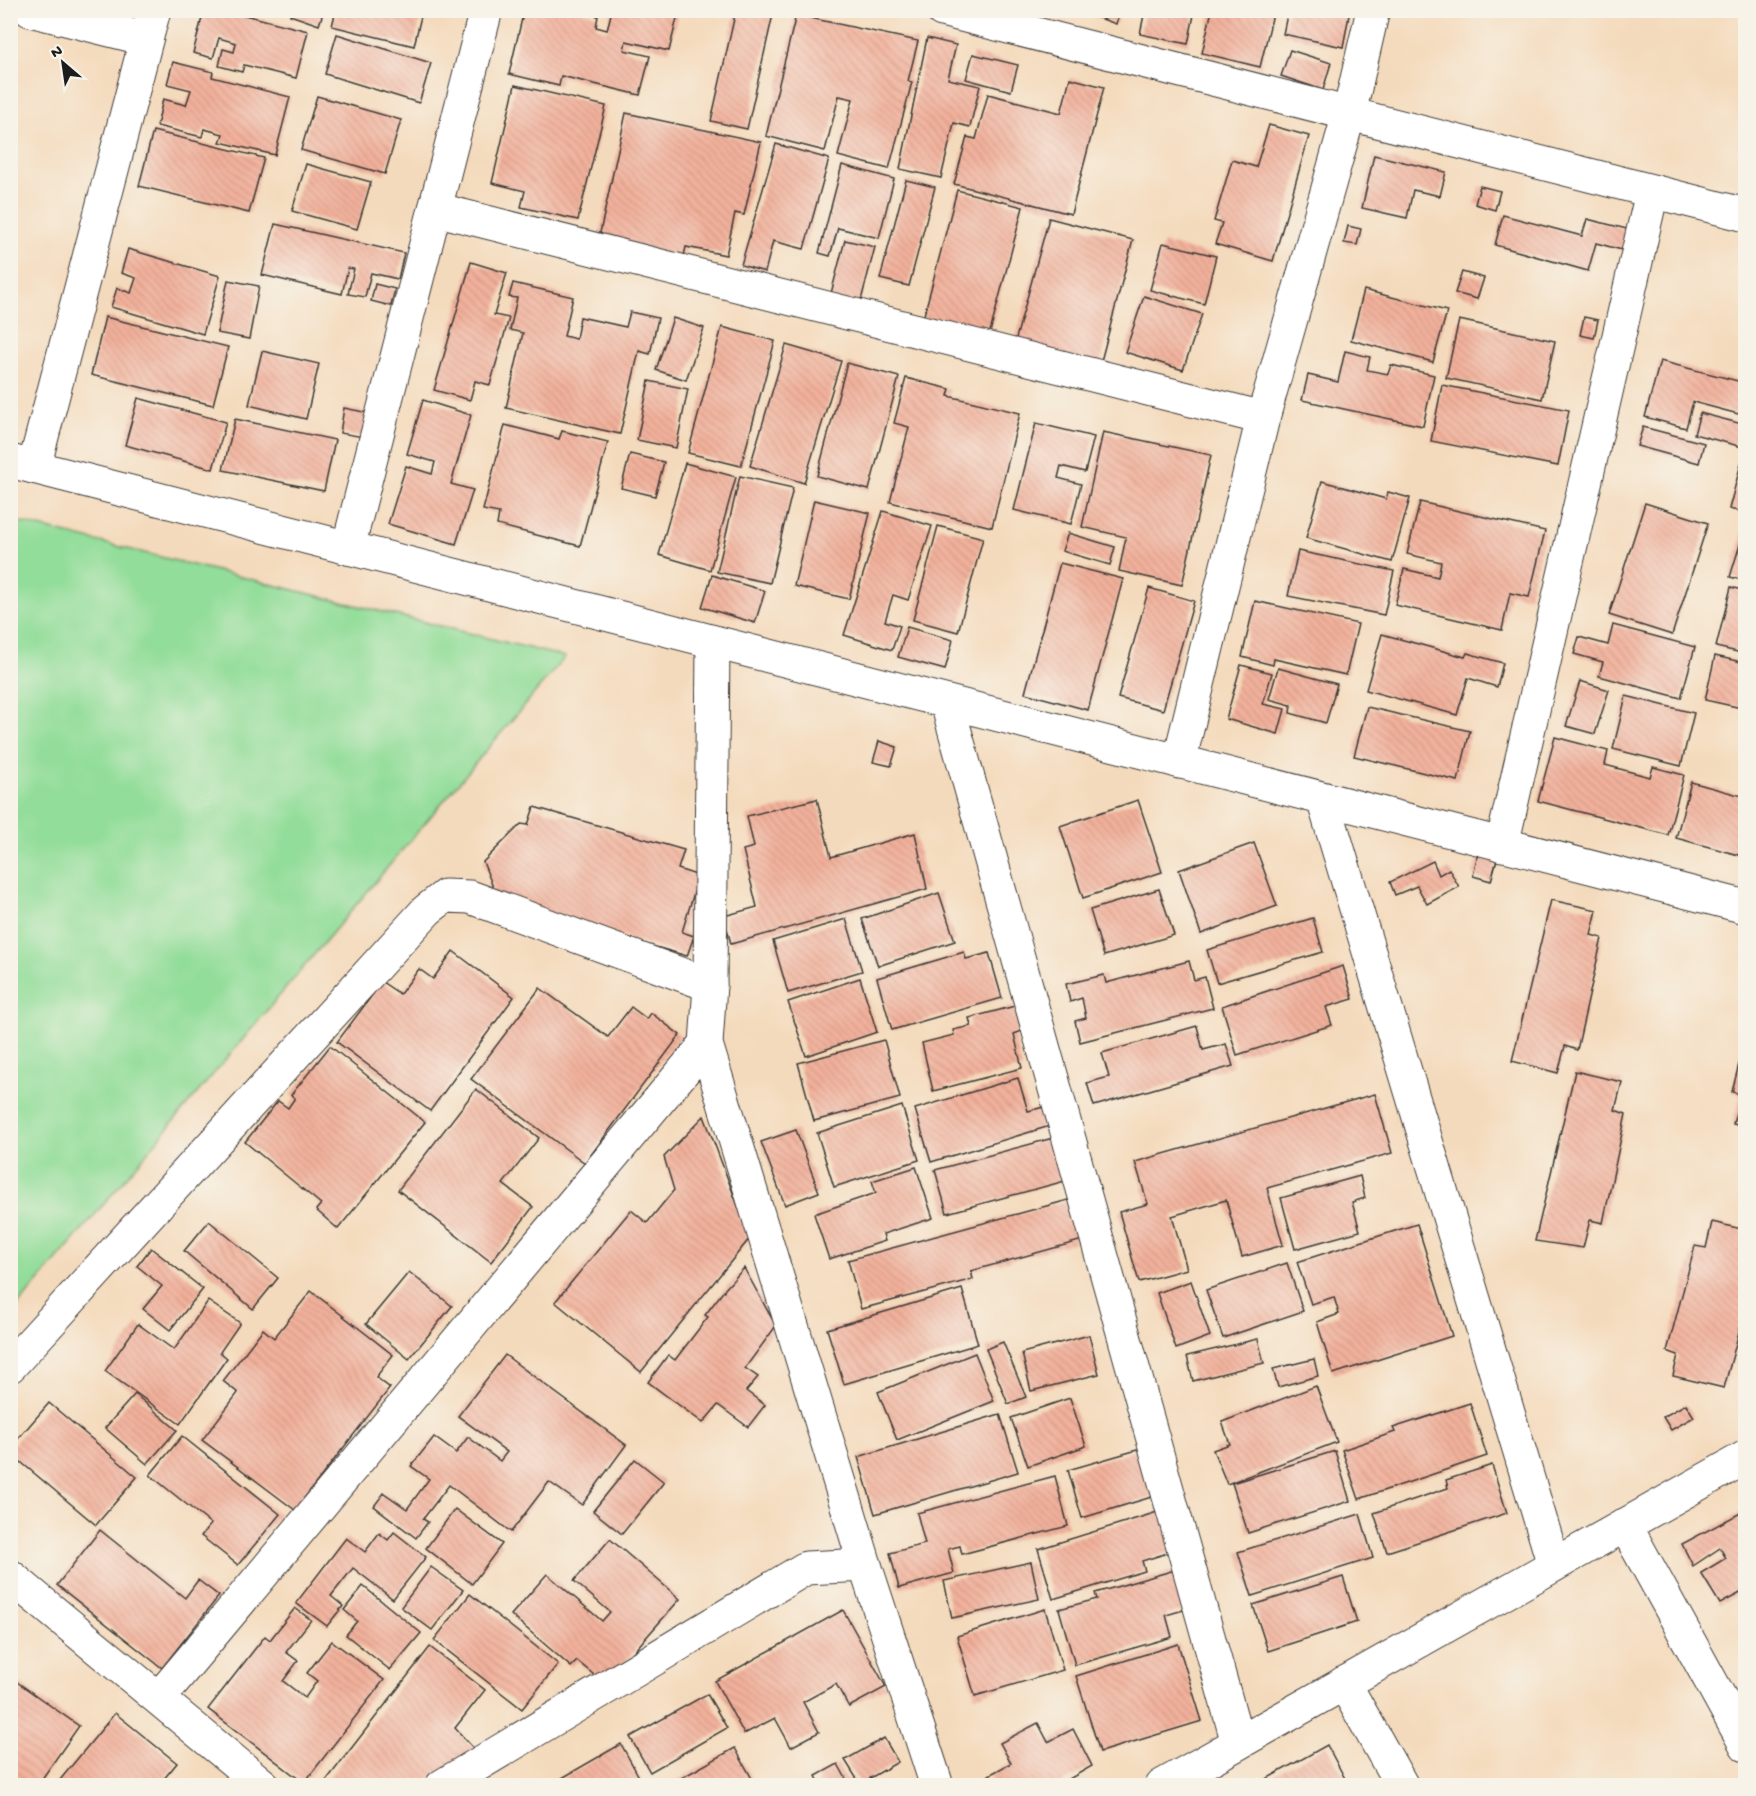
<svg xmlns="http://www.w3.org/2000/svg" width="1756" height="1796" viewBox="0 0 1756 1796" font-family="'Gochi Hand',sans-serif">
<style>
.green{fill:#92dd99;stroke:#577c5a;stroke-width:1.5}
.building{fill:url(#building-back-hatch)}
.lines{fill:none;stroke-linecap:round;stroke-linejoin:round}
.minor-casing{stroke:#3c3834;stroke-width:35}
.minor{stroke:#fff;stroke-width:33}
</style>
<defs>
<pattern id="building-back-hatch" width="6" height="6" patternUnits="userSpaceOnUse" patternTransform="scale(1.5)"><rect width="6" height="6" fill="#f2b19b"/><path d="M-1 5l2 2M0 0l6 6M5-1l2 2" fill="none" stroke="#cf9885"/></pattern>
</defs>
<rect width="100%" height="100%" fill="#f7f3e8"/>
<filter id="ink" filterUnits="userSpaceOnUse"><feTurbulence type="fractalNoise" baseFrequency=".0167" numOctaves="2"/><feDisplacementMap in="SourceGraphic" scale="12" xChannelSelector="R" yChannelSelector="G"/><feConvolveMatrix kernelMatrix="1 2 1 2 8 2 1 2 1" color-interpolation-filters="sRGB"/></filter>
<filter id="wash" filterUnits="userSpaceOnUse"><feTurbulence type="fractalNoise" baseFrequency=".008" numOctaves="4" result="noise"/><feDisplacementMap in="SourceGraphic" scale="24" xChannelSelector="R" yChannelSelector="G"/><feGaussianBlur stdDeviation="1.35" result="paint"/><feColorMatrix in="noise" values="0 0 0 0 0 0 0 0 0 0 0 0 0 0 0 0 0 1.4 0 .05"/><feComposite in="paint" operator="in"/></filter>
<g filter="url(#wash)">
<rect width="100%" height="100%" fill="#f4dabc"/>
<polygon class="green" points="11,520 565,657 11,1314 10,520"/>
<g id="blocks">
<g class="building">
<polygon points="204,10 225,10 308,31 296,78 244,65 242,72 219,66 223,49 234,52 236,43 219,38 213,58 193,53"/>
<polygon points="291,10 324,10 319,25 290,15"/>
<polygon points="336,10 398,10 421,16 414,46 332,26"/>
<polygon points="524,10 579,10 598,16 596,27 607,30 612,10 679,10 669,51 626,41 624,50 650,56 640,95 561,76 559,86 509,74"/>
<polygon points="736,10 774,10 747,129 711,121"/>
<polygon points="1077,10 1120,10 1116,24"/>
<polygon points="1145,10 1195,10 1188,44 1140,34"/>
<polygon points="1212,10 1274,10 1260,67 1202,53"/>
<polygon points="1288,10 1350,10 1343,47 1283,34"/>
<polygon points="796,15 918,41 908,81 912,82 889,169 838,156 853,99 839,96 825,151 766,136"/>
<polygon points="337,34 431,63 419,103 325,74"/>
<polygon points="927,38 956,45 948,79 980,86 970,127 954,123 941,178 900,169"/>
<polygon points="1290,50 1331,63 1323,90 1281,76"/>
<polygon points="973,54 1018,65 1011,91 966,79"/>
<polygon points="173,62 213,72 212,77 290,97 275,155 220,142 223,134 204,129 202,137 157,126 163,99 186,105 191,90 167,84"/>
<polygon points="1070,78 1104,87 1071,214 954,184 967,137 976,139 988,94 1061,113"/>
<polygon points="515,85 606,106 578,220 521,207 525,191 492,183"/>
<polygon points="317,96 401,120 385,174 301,150"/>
<polygon points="626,113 761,142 744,215 735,213 726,255 686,247 683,260 598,242"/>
<polygon points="1269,125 1309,136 1273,261 1215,244 1222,223 1214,221 1232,160 1256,167"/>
<polygon points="153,131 264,158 249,213 139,186"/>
<polygon points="776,144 829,159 804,249 773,241 765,272 741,265"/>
<polygon points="1374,155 1446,172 1440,196 1413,190 1407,218 1362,208"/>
<polygon points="306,164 371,182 357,229 292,211"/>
<polygon points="842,165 894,179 879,238 838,228 830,256 819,253"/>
<polygon points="906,180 935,187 909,286 880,279"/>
<polygon points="1480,186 1500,191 1495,210 1475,204"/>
<polygon points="957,190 1023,207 989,336 923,319"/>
<polygon points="1503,215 1582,236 1587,219 1627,229 1622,250 1596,243 1588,271 1495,245"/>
<polygon points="1049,218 1133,240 1100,365 1015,342"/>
<polygon points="275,224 404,253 398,279 371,273 365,297 348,294 354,269 348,268 342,294 262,275"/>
<polygon points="1348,226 1361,229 1357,245 1344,243"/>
<polygon points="845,240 875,247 859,308 829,301"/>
<polygon points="1163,243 1216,256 1204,304 1150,290"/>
<polygon points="128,249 220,276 203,334 111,307 117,288 131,293 136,278 121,273"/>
<polygon points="471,262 507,273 494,315 509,318 490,385 475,381 470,400 434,390"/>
<polygon points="1462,272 1484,278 1477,299 1455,293"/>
<polygon points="228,280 259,286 249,339 217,333"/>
<polygon points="513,283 573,297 564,336 576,339 580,317 626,327 630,312 658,318 650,354 639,351 620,434 506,408 523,333 510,330 517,298 509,297"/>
<polygon points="375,284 395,289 391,306 371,301"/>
<polygon points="1364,290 1447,311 1433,362 1351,340"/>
<polygon points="1144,296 1202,314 1183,370 1125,352"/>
<polygon points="105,317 228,347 213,405 91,375"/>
<polygon points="1584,317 1598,320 1594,338 1580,335"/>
<polygon points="673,318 704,328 686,380 656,370"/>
<polygon points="1459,320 1555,341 1542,399 1446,378"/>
<polygon points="722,327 775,341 741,466 688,453"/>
<polygon points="786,345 841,361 804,483 750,466"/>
<polygon points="262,351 319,364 306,419 249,405"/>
<polygon points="1345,351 1370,357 1367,370 1388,374 1391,365 1434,375 1423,426 1302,400 1308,375 1338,382"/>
<polygon points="1660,361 1746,383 1746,416 1693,402 1686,428 1645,417"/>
<polygon points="847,363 899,377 869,490 817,476"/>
<polygon points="906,378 950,389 948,396 1020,413 992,527 890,502 909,427 894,423"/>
<polygon points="649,381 688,389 676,448 637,440"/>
<polygon points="1442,385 1569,410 1558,466 1431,441"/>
<polygon points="138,398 226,422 213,469 125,445"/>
<polygon points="423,400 471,415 451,484 473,490 456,544 388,524 406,466 432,474 435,462 407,454"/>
<polygon points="344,408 374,414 369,438 340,433"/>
<polygon points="1700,413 1746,425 1746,448 1694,434"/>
<polygon points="235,419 335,440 324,491 223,470"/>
<polygon points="1036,423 1094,437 1085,472 1061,466 1058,478 1081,484 1071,524 1014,510"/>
<polygon points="505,425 559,439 562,431 608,442 580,546 497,525 499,513 483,510"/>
<polygon points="1643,427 1704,443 1699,463 1637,446"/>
<polygon points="1103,432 1211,455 1182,585 1119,571 1126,537 1082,527"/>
<polygon points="630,454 664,462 655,496 621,488"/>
<polygon points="1743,456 1746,457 1746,513 1729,509"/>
<polygon points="685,463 736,477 710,570 659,555"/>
<polygon points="740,476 793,488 770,583 717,572"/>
<polygon points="1322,481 1386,499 1388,492 1410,498 1392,562 1306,538"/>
<polygon points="814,500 870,513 849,599 794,586"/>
<polygon points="1420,502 1545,531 1529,597 1510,593 1502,630 1395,605 1404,569 1438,577 1441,562 1407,554"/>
<polygon points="1645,503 1708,523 1672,635 1609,615"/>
<polygon points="883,511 932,526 908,600 893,595 885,621 900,626 892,650 844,635"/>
<polygon points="1746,525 1746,581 1730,577"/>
<polygon points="938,526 983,538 958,632 913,620"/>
<polygon points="1068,533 1115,547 1110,565 1062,551"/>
<polygon points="1298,551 1394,571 1384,615 1288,596"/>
<polygon points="1060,563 1123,579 1088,710 1025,693"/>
<polygon points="712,575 765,591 755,623 702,607"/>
<polygon points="1731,587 1746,591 1746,654 1716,647"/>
<polygon points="1149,588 1194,601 1163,710 1118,698"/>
<polygon points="1255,601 1358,624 1346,675 1274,659 1273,665 1242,657"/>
<polygon points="1613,625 1695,647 1681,698 1599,676 1603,662 1574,654 1579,637 1608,645"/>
<polygon points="907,627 953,640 945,670 898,657"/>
<polygon points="1382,634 1465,657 1467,653 1503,663 1497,687 1468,678 1457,715 1366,690"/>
<polygon points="1715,656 1746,663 1746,709 1705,700"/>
<polygon points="1241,665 1272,673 1263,704 1285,709 1278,734 1226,719"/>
<polygon points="1278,668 1337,684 1326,723 1290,713 1291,705 1269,699"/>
<polygon points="1580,681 1609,690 1595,734 1566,726"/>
<polygon points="1626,696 1694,713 1681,766 1613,749"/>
<polygon points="1367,707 1470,731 1458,781 1354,756"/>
<polygon points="1555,737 1608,751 1605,765 1650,777 1653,767 1684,775 1668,835 1538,801"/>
<polygon points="879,741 897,747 891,766 873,762"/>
<polygon points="1691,782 1746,797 1746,857 1676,838"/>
<polygon points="817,799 831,857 915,833 927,889 731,944 724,916 757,907 743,850 754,847 747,816"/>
<polygon points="1138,800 1162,872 1083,898 1060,826"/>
<polygon points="534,807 684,850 678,869 699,876 682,932 694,936 687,956 492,900 493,887 483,862 521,824 528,825"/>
<polygon points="1254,843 1277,906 1201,934 1179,870"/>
<polygon points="1478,853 1497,859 1491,881 1473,876"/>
<polygon points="1433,861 1439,875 1449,869 1459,887 1427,904 1417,886 1395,895 1390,882"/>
<polygon points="1159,889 1174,935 1104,956 1090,910"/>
<polygon points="939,893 955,941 878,966 862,919"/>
<polygon points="1551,900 1597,910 1591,935 1602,938 1577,1050 1565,1046 1558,1073 1512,1061"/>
<polygon points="1313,918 1323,952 1217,983 1207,950"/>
<polygon points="846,919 862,971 788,993 773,941"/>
<polygon points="453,951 514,997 430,1111 337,1042 382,982 400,994 419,969 433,979"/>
<polygon points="964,952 966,959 989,953 1002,998 892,1030 877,978"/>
<polygon points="1189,961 1194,980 1205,977 1213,1008 1080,1042 1075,1021 1086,1018 1082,998 1070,1002 1066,984 1104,975 1106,983"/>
<polygon points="1343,966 1353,999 1326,1007 1332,1025 1237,1055 1222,1006"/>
<polygon points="860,978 877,1032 806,1056 788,1002"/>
<polygon points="540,988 608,1037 631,1007 647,1019 651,1013 680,1035 585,1163 471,1079"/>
<polygon points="1015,1006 1022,1031 1014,1034 1022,1068 933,1091 922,1043 954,1035 953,1030 971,1026 969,1018"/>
<polygon points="1197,1026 1203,1050 1226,1044 1233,1066 1094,1106 1087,1083 1109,1077 1102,1053"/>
<polygon points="884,1040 900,1098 814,1121 798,1063"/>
<polygon points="1745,1040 1746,1040 1746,1127 1733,1124 1741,1094 1732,1092"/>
<polygon points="330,1046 425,1122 338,1229 316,1210 321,1204 245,1142 278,1101 288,1108 295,1098 291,1095"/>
<polygon points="1575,1071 1622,1082 1615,1110 1626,1114 1603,1223 1590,1220 1583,1248 1535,1241"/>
<polygon points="1018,1078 1028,1111 1044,1107 1050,1126 931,1162 915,1109"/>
<polygon points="476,1089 539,1138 503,1184 533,1207 491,1262 398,1190"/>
<polygon points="1375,1094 1392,1153 1267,1188 1283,1245 1242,1257 1226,1200 1172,1216 1187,1269 1139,1282 1119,1212 1148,1204 1135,1162"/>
<polygon points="902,1106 919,1160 834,1187 817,1133"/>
<polygon points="704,1116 750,1238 641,1372 555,1302 631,1210 647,1223 674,1190 664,1157"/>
<polygon points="796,1130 819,1192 785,1205 761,1142"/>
<polygon points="1053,1138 1065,1181 947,1213 935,1170"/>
<polygon points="916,1167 933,1218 883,1234 885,1241 829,1259 814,1214 876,1193 872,1181"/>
<polygon points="1360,1176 1365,1198 1352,1202 1360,1231 1295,1249 1281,1198"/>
<polygon points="1072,1199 1083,1240 971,1271 973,1279 861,1309 848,1260"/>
<polygon points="209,1221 278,1278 253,1309 184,1251"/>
<polygon points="1712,1222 1746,1230 1746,1306 1724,1388 1673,1376 1678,1355 1667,1351 1695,1246 1706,1248"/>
<polygon points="1417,1224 1452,1336 1333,1374 1317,1322 1339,1314 1334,1297 1311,1304 1297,1262"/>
<polygon points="151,1248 203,1289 170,1330 143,1309 162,1286 137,1266"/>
<polygon points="1287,1263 1303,1311 1223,1338 1206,1290"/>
<polygon points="744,1268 776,1326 745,1368 758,1377 746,1391 765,1405 748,1427 718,1405 703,1423 648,1382 668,1355 675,1360 708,1317 705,1315 725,1289"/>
<polygon points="409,1272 452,1306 409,1359 366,1324"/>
<polygon points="1191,1281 1210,1336 1176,1349 1157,1293"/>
<polygon points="962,1289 978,1344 844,1384 827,1329"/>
<polygon points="311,1291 393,1355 376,1377 390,1388 295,1510 202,1440 238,1393 223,1381 263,1329 274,1338"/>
<polygon points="208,1301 240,1323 220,1352 227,1358 180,1424 105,1371 138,1324 174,1350"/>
<polygon points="1089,1335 1099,1374 1031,1391 1022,1353"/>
<polygon points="1258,1339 1264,1363 1193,1381 1187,1356"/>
<polygon points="1003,1342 1026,1397 1008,1404 986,1349"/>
<polygon points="975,1353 994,1401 897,1440 878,1392"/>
<polygon points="505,1355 626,1445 582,1505 549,1482 511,1532 449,1485 423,1519 428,1522 416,1538 374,1506 384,1493 407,1509 429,1479 411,1466 434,1437 456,1453 468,1437 500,1461 507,1452 458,1416"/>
<polygon points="1314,1359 1318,1376 1278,1387 1273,1369"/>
<polygon points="1316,1386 1337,1442 1227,1484 1213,1450 1230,1444 1222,1422"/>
<polygon points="135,1394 177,1430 147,1464 105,1428"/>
<polygon points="1070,1398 1086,1446 1028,1466 1011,1418"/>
<polygon points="49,1403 137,1477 96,1525 10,1453 10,1448"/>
<polygon points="1470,1403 1487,1456 1359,1499 1342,1450 1395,1432 1393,1428"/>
<polygon points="1686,1404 1694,1417 1671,1430 1663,1417"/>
<polygon points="1000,1414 1018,1472 875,1514 858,1457"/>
<polygon points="182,1436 280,1514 238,1565 201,1536 211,1524 150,1475"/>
<polygon points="1151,1446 1165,1493 1082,1518 1068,1470"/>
<polygon points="1335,1451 1350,1501 1248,1533 1232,1483"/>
<polygon points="635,1459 664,1482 622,1534 593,1511"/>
<polygon points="1492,1465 1507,1513 1387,1552 1374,1513 1448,1488 1446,1480"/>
<polygon points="1055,1476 1068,1526 962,1554 960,1546 948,1549 954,1573 899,1588 890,1553 925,1544 917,1513"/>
<polygon points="455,1509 502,1544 472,1584 426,1548"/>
<polygon points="1164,1510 1177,1550 1142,1561 1145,1571 1053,1599 1038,1549"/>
<polygon points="1746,1510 1746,1590 1720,1604 1701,1573 1726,1558 1720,1548 1693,1566 1682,1544"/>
<polygon points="1360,1514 1373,1558 1252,1596 1238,1552"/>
<polygon points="100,1530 185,1598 198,1580 219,1596 162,1668 57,1585"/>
<polygon points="394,1532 426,1557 393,1599 353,1568 331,1596 343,1606 327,1626 296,1603 346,1538 365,1552 379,1533 388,1540"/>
<polygon points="610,1539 680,1599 605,1684 577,1661 571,1667 511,1615 547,1574 602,1621 610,1612 574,1581"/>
<polygon points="1031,1562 1039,1599 952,1618 944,1581"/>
<polygon points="431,1567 463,1590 432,1630 401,1607"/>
<polygon points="1182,1568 1194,1607 1166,1615 1172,1637 1075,1665 1059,1609 1097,1599 1095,1593"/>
<polygon points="1343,1577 1357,1622 1268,1651 1253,1605"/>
<polygon points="363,1586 421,1633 390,1670 346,1635 357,1621 344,1610"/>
<polygon points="470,1594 558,1664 522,1709 434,1640"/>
<polygon points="295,1608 311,1620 286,1652 298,1661 283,1681 305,1698 317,1681 307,1673 332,1641 384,1680 304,1783 208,1709 265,1636 270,1640"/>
<polygon points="1045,1609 1063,1670 975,1696 957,1636"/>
<polygon points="843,1610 886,1687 849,1707 836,1684 803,1702 819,1732 791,1747 775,1718 744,1734 715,1681"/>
<polygon points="1178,1644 1202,1721 1100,1752 1076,1676"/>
<polygon points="430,1647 485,1690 455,1728 476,1751 421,1786 322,1786"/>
<polygon points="17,1682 79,1726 37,1786 10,1786 10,1691"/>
<polygon points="707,1694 727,1728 650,1772 630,1737"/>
<polygon points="115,1713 177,1763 158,1786 55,1786"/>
<polygon points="1038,1723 1048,1742 1073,1729 1092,1766 1057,1786 995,1786 989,1775 1011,1763 1000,1743"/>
<polygon points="884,1738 898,1762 860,1784 845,1760"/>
<polygon points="621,1744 644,1786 548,1786"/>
<polygon points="1327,1745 1349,1786 1254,1786"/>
<polygon points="735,1748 756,1786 667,1786"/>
<polygon points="838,1764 850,1786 821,1786 816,1776"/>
</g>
</g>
</g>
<g filter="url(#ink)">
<use href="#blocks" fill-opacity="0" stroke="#3c3834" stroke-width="1.5"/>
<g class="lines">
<g class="minor-casing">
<g id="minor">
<polyline points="30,10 146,39"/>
<polyline points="942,10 1746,215"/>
<polyline points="435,209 1263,418"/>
<polyline points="10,461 1746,907"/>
<polyline points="34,467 154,10"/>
<polyline points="348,548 486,10"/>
<polyline points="713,642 710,985 706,1044 865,1565 937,1786"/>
<polyline points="947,703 1238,1743"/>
<polyline points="1179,762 1263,418 1349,114 1373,10"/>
<polyline points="1323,799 1554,1565"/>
<polyline points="1502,845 1652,192"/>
<polyline points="10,1366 427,910 445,896 470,897 710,985"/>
<polyline points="1625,1525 1746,1745"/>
<polyline points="10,1576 264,1786"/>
<polyline points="1344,1683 1402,1786"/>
<polyline points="159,1698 706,1044"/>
<polyline points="442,1786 806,1568 865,1565"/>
<polyline points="1162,1786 1746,1457"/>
</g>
</g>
<use href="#minor" class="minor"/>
</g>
</g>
<rect width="1756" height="1796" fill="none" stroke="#f7f3e8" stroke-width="36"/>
<g transform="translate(63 63) rotate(331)" stroke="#f7f3e8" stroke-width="4.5" paint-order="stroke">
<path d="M0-4.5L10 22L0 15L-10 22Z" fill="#1c1c1c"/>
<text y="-9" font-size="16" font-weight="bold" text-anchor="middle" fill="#1c1c1c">N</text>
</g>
</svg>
